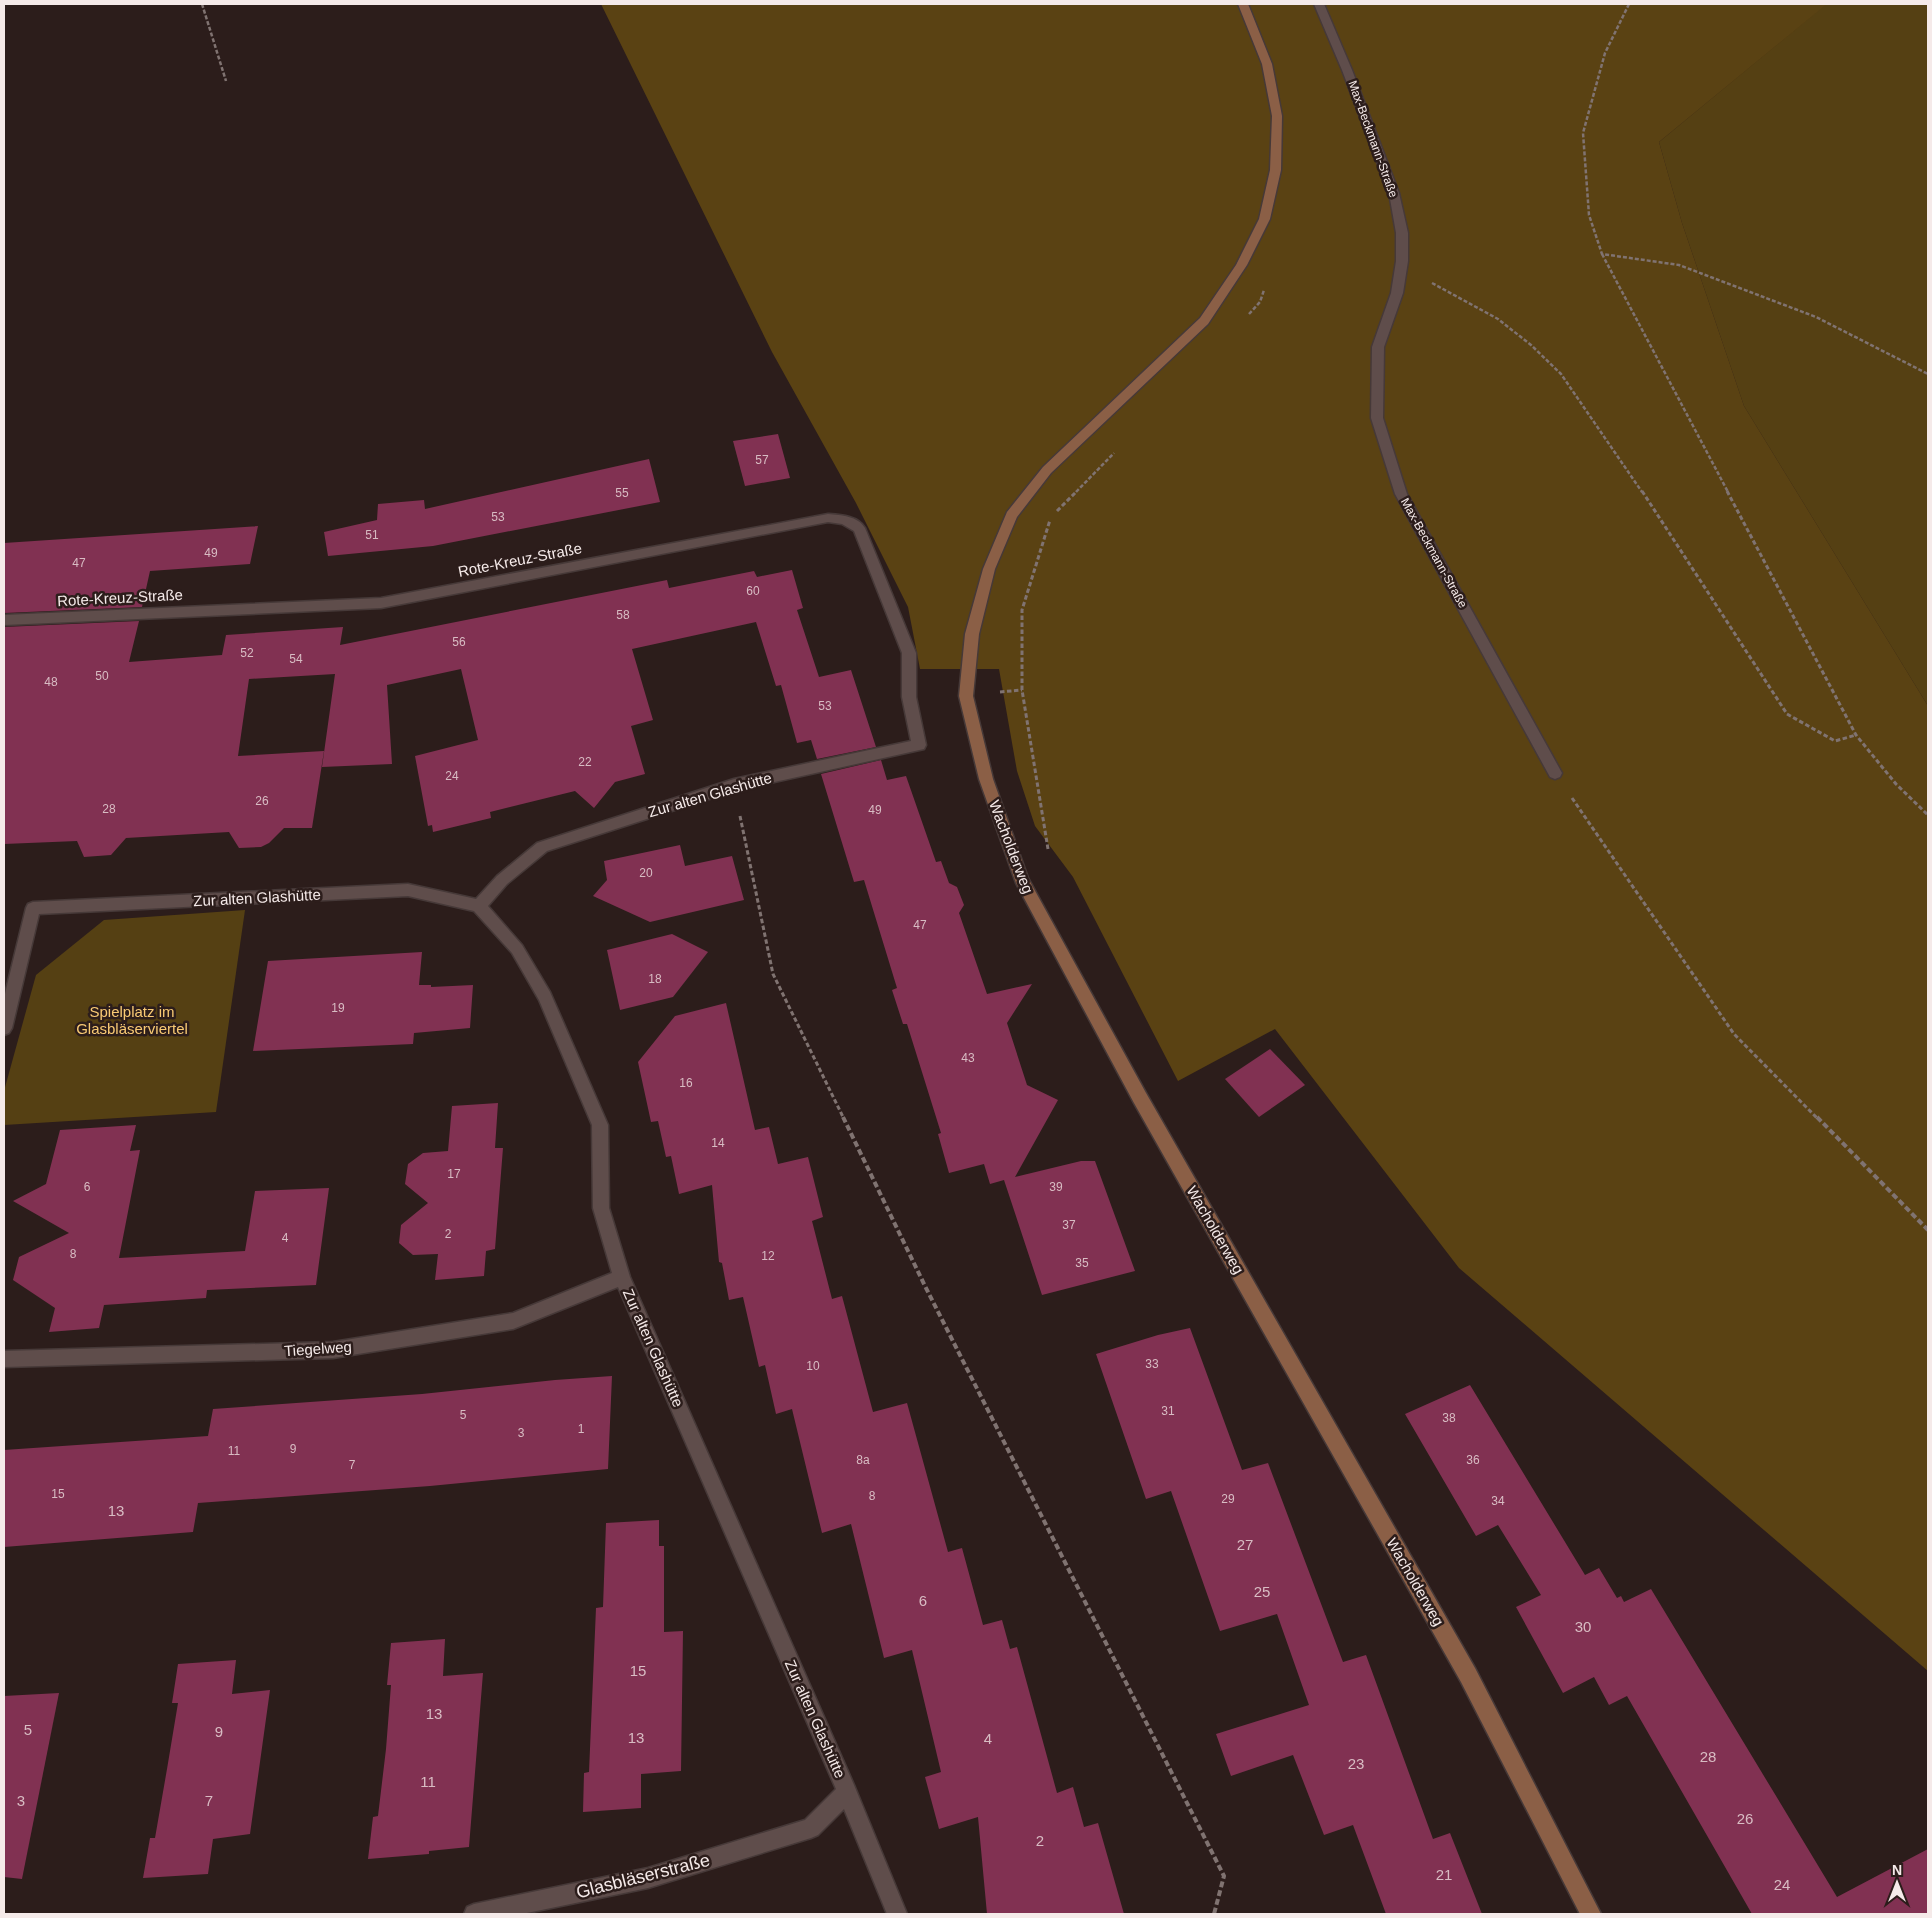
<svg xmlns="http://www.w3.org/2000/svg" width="1932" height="1918" viewBox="0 0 1932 1918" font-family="Helvetica,sans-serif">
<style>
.green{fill:#554013}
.forest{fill:#5a4213}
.building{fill:#813152}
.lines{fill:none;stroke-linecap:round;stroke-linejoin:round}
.street-casing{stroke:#463938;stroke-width:3}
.secondary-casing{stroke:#463938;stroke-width:3}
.path-far2{stroke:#807371;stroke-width:2.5;stroke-dasharray:4 2;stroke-linecap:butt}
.path-far1{stroke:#807371;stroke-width:3;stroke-dasharray:4.5 2.5;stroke-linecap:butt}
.path{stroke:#807371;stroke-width:4;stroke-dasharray:6 3;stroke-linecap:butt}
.street{fill:#5f4d4b;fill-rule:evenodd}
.secondary{fill:#8b5f46;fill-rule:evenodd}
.labels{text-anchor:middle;stroke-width:5;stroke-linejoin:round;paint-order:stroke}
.far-street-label{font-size:12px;fill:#f5eae9;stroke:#2c1d1b}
.number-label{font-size:12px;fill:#d8bcc3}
.street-label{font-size:15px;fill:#f5eae9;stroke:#2c1d1b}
.park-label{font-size:15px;fill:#f9ca74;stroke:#2c1d1b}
.near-number-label{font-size:15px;fill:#d8bcc3}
.near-street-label{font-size:18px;fill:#f5eae9;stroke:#2c1d1b}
</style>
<rect width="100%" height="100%" fill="#2c1d1b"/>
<g class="green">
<polygon points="1826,4 1928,4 1928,706 1744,406 1682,223 1659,142"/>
<polygon points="245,910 216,1112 4,1125 4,1091 36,975 104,920"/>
</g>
<polygon class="forest" points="601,4 1827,4 1659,142 1682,223 1744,406 1928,706 1928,1671 1459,1268 1275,1029 1178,1081 1073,877 1035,826 1017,771 999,669 920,669 908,607 856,503 772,352"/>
<g class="building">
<polygon points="778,434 790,478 745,486 733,441"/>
<polygon points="649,459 660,502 433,546 328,556 324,532 377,520 378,504 424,500 425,509"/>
<polygon points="258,526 250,564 150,571 142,607 4,613 4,543"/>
<polygon points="792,570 803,608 797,610 819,677 851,670 876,747 817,759 811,740 797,743 781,685 776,686 756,622 632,649 653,720 631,726 645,774 615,782 594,808 575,791 490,812 491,818 433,832 432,825 428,826 415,756 478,740 461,669 387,685 392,764 322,767 335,674 249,679 238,756 324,751 312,828 284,828 269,843 261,847 239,848 229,832 126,838 111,855 84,857 77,841 4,844 4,627 139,621 129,662 222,655 226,635 343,627 340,645 667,580 669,588 754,571 757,577"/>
<polygon points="881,760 887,780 906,776 936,862 941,861 949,883 957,887 964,905 959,913 987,994 1032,984 1007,1023 1027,1085 1058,1100 1015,1177 1081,1161 1095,1161 1135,1271 1042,1295 1004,1180 990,1184 984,1164 949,1173 938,1134 941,1133 907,1024 903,1024 892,990 897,988 864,880 854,882 821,774"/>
<polygon points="680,845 685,866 732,856 744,900 650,922 593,896 607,880 604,861"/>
<polygon points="672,934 708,952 673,997 620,1010 607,950"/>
<polygon points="422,952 419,985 431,985 431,987 473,985 470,1028 414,1033 413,1044 253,1051 268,961"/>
<polygon points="726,1003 755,1130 769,1127 778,1164 808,1157 823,1217 812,1221 832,1299 842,1296 873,1412 907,1403 948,1552 962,1548 983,1625 1002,1620 1010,1649 1017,1647 1057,1793 1073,1787 1084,1827 1098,1823 1124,1914 987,1914 978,1817 939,1829 925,1777 941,1772 912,1650 884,1658 851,1524 822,1533 792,1409 776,1414 765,1365 759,1367 743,1297 729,1300 722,1263 719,1262 712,1185 679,1194 671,1156 666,1157 658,1121 651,1122 638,1062 675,1016"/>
<polygon points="1270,1049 1305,1085 1259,1117 1225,1079"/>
<polygon points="498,1103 495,1148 503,1148 495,1249 486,1251 484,1276 435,1280 438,1254 413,1255 399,1243 401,1225 428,1203 405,1184 408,1164 423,1153 448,1151 452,1106"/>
<polygon points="136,1125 130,1151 140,1150 119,1258 245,1251 255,1191 329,1188 316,1285 207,1290 206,1298 104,1305 99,1328 49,1332 55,1308 13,1280 19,1257 69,1233 13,1201 46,1184 60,1130"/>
<polygon points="1190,1328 1242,1470 1268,1463 1343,1662 1366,1655 1433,1839 1450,1833 1482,1914 1386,1914 1353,1825 1324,1835 1293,1755 1231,1776 1216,1734 1309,1705 1277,1614 1220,1631 1171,1491 1146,1499 1096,1354 1158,1335"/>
<polygon points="612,1376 608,1469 430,1486 198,1503 193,1532 4,1547 4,1450 208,1436 213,1409 422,1394 555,1380"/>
<polygon points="1470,1385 1585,1575 1599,1568 1617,1598 1621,1596 1624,1602 1651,1589 1837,1897 1928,1849 1928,1914 1752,1914 1627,1696 1609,1705 1594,1677 1563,1693 1516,1607 1541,1595 1498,1525 1476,1536 1405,1414"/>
<polygon points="659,1520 659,1546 664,1546 664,1632 683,1631 681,1771 641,1774 641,1808 583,1812 584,1773 589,1772 596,1608 603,1607 606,1523"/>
<polygon points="445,1639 443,1676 483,1673 469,1847 429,1851 429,1854 368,1859 373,1817 378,1816 386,1749 391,1685 387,1685 391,1643"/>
<polygon points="236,1660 232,1694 270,1690 250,1834 213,1839 208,1874 143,1878 150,1838 155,1838 167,1769 178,1703 172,1703 178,1664"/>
<polygon points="59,1693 22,1879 4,1877 4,1696"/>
</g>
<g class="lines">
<g class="street-casing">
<g id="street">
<polygon points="1314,4 1324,4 1352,70 1399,193 1408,233 1408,261 1403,293 1384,347 1383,418 1407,494 1562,773 1560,777 1555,779 1550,777 1395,494 1371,418 1372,347 1391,293 1396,261 1396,233 1389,193 1342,70"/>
<path d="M828,514c13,1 30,2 37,14l51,125v44l10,48 -2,4 -190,42 -187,60 -40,33 -19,22 34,39 28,47 58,133 1,83 21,69 224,508 53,129h-20l-43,-105 -26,26 -7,3 -163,50 -126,26h-58l3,-7 7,-3 174,-36 157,-48 31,-31 -218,-502 -105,42 -180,29 -329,9v-16l329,-9 180,-29 99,-40 -19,-65 -1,-83 -53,-125 -27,-47 -38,-42 -66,-15 -369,18 -27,114 -3,5 -5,2v-37l22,-90 2,-4 5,-2 375,-18 68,15 21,-23 40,-33 197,-64 177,-38 -9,-44v-44l-48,-122 -12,-7 -14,-2 -447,86 -377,17v-10l377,-17z"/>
</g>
</g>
<g class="secondary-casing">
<polygon id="secondary" points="1238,4 1248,4 1272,64 1282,116 1281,170 1270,219 1247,265 1208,324 1051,473 1017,517 995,569 979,634 973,696 993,779 1028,878 1146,1093 1475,1668 1601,1914 1580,1914 1461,1682 1134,1103 1016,883 979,779 959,696 965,634 983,569 1007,512 1043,467 1200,318 1236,265 1259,219 1270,170 1272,116 1262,64"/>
</g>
<g class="path-far2">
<polyline points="202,4 226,81"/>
<polyline points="1629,4 1605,53 1583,133 1589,215 1602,254 1679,265 1816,317 1928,374"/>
<polyline points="1602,254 1728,492"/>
<polyline points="1432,283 1498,319 1531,345 1561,374 1642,492"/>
<polyline points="1249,314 1260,302 1264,290"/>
<polyline points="1076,492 1114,453"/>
</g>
<g class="path-far1">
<polyline points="1642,491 1787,714 1835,741 1856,735"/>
<polyline points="1727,491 1856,735 1896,784 1928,815"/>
<polyline points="1057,511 1077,491"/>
<polyline points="1000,692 1022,690"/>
<polyline points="1572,798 1734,1034 1818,1119"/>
<polyline points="740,816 773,974 844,1119"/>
<polyline points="1048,849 1022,690 1022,610 1050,520"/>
</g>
<g class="path">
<polyline points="843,1117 925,1286 1224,1876 1214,1914"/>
<polyline points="1817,1117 1928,1230"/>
</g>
<use href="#street" class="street"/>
<use href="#secondary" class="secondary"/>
</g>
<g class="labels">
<g class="far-street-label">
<text transform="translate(1373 139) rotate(70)" y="4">Max-Beckmann-Straße</text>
<text transform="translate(1434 553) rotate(61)" y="4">Max-Beckmann-Straße</text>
</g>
<g class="number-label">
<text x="762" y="464">57</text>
<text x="622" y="497">55</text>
<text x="498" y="521">53</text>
<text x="372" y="539">51</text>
<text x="211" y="557">49</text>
<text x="79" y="567">47</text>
<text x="753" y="595">60</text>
<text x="623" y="619">58</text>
<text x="459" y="646">56</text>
<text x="247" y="657">52</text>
<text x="296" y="663">54</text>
<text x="102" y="680">50</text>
<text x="51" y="686">48</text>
<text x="825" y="710">53</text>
<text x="585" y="766">22</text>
<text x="452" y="780">24</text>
<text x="262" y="805">26</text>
<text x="109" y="813">28</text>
<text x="875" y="814">49</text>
<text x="646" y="877">20</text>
<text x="920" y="929">47</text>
<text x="655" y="983">18</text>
<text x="338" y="1012">19</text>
<text x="968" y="1062">43</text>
<text x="686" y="1087">16</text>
<text x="718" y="1147">14</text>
<text x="454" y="1178">17</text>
<text x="87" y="1191">6</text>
<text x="1056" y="1191">39</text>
<text x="1069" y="1229">37</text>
<text x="448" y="1238">2</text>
<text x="285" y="1242">4</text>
<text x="73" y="1258">8</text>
<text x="768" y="1260">12</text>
<text x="1082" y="1267">35</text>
<text x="1152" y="1368">33</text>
<text x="813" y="1370">10</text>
<text x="1168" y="1415">31</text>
<text x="463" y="1419">5</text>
<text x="1449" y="1422">38</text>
<text x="581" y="1433">1</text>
<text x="521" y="1437">3</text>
<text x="293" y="1453">9</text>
<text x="234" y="1455">11</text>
<text x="863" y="1464">8a</text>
<text x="1473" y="1464">36</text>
<text x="352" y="1469">7</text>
<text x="58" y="1498">15</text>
<text x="872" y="1500">8</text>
<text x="1228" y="1503">29</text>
<text x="1498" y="1505">34</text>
</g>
<g class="street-label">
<text transform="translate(520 560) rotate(-11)" y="5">Rote-Kreuz-Straße</text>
<text transform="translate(120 598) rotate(-3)" y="5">Rote-Kreuz-Straße</text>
<text transform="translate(710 795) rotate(-16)" y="5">Zur alten Glashütte</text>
<text transform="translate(1011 847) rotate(69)" y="5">Wacholderweg</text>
<text transform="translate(257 898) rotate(-3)" y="5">Zur alten Glashütte</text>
<text transform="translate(1215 1230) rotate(60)" y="5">Wacholderweg</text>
<text transform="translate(653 1348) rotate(66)" y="5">Zur alten Glashütte</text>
<text transform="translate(318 1349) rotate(-4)" y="5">Tiegelweg</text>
<text transform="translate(1415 1582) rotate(60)" y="5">Wacholderweg</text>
<text transform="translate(815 1719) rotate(66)" y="5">Zur alten Glashütte</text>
</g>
<g class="park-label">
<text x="132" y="1017">Spielplatz im<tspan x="132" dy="17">Glasbläserviertel</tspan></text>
</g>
<g class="near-number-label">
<text x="116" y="1516">13</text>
<text x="1245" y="1550">27</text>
<text x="1262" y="1597">25</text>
<text x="923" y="1606">6</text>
<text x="1583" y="1632">30</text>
<text x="638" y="1676">15</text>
<text x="434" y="1719">13</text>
<text x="28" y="1735">5</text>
<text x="219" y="1737">9</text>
<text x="636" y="1743">13</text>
<text x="988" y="1744">4</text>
<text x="1708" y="1762">28</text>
<text x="1356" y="1769">23</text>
<text x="428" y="1787">11</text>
<text x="21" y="1806">3</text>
<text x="209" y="1806">7</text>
<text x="1745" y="1824">26</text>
<text x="1040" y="1846">2</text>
<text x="1444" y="1880">21</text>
<text x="1782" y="1890">24</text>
</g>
<g class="near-street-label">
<text transform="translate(643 1876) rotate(-14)" y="6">Glasbläserstraße</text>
</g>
</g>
<rect width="1932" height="1918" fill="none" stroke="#f5eae9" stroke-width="10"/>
<g transform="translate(1897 1883)" stroke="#2c1d1b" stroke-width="4" paint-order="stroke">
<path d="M0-4L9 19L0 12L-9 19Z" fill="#f5eae9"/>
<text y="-8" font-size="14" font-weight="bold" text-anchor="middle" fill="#f5eae9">N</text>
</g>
</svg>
